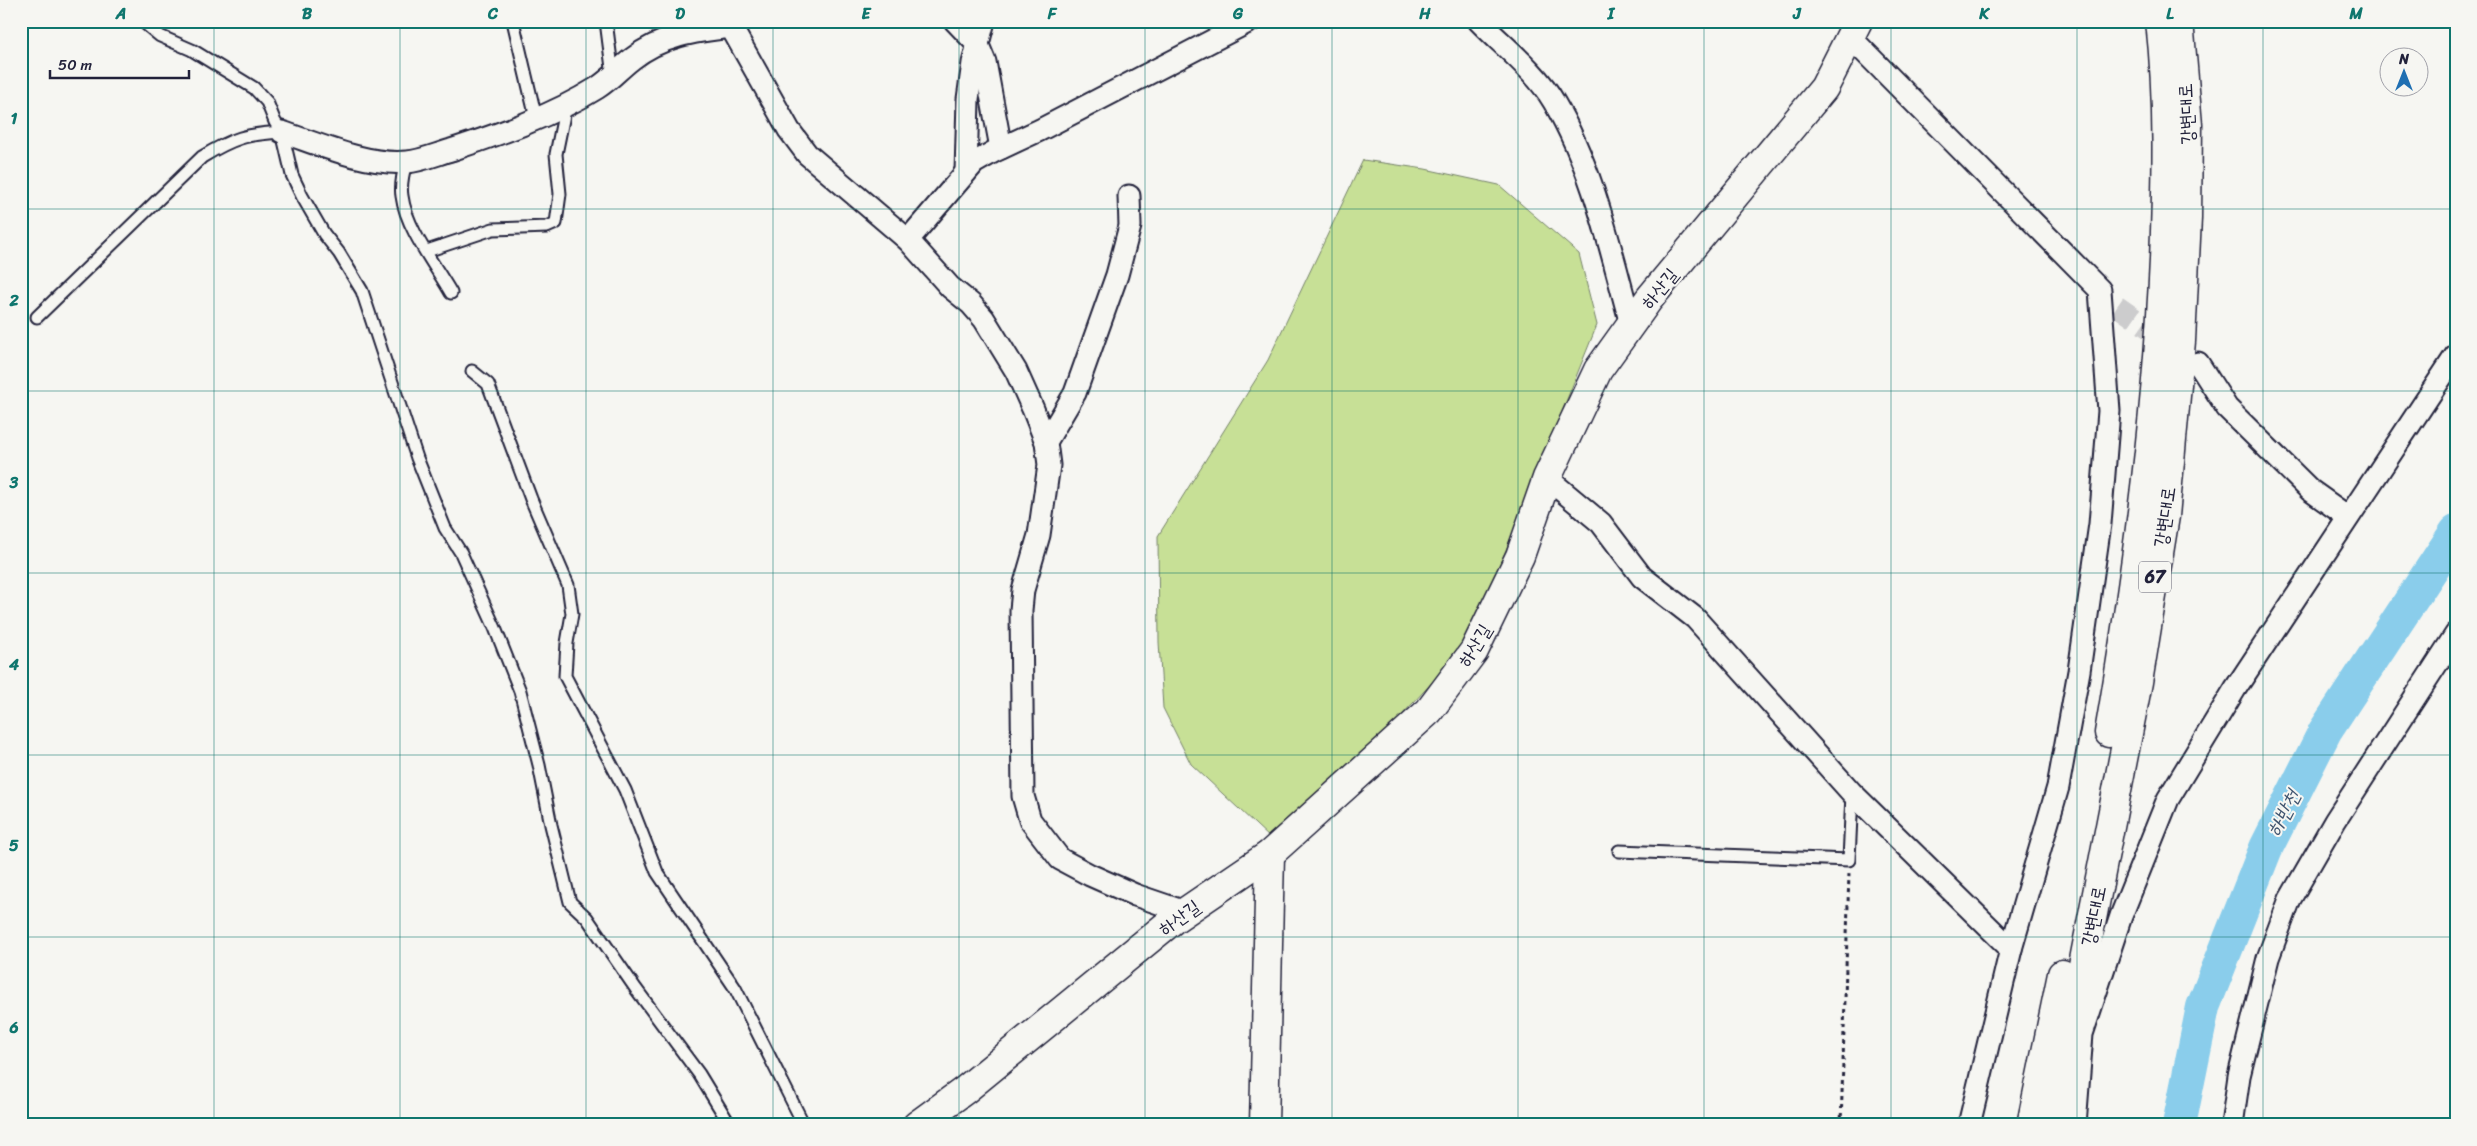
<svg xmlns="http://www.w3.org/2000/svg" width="2477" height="1146" viewBox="0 0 2477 1146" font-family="Sriracha,'Poor Story',sans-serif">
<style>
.green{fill:#c7e096;stroke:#748168}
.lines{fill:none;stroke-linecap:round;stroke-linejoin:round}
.river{stroke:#8acdeb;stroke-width:34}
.street-tunnel{stroke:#cccccd;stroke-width:21;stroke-dasharray:21 11;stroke-linecap:butt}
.lane-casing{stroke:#22223b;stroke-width:15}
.street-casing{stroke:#22223b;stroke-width:25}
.secondary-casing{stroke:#22223b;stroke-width:31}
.highway-casing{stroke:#22223b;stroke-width:31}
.path{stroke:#22223b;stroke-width:3;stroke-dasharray:4 4;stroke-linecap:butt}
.lane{stroke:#f6f6f2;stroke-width:11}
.street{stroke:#f6f6f2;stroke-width:21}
.secondary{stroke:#f6f6f2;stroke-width:28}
.highway{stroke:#f6f6f2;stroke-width:28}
.grid{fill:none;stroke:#0f766e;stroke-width:1;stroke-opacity:0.55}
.labels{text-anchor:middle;stroke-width:4;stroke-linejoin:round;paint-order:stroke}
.shield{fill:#f6f6f2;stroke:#626272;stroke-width:1}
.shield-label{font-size:18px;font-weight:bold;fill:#22223b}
.street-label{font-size:19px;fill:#22223b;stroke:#f6f6f2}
.water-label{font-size:20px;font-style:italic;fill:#415570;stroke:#f6f6f2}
.neatline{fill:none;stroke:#0f766e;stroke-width:2}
.grid-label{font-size:16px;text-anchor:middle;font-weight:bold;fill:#0f766e}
</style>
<rect width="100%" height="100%" fill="#f6f6f2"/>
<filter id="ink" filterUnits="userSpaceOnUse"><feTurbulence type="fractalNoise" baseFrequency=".02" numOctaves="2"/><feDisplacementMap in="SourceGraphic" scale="10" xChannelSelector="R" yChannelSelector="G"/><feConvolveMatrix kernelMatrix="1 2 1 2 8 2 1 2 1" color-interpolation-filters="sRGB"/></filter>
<g filter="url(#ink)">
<polygon class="green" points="1363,160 1425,169 1499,185 1579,254 1597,325 1497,572 1461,651 1378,741 1271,839 1191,764 1163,708 1159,642 1158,536 1268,360"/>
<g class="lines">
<polyline class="river" points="2179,1125 2203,1007 2266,848 2325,731 2456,532"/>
<polyline class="street-tunnel" points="2117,306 2170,343"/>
<g class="lane-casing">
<g id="lane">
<polyline points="142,21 160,36 192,50 254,88 267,102 275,122 282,132 292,175 302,196 324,234 339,253 362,291 417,458 445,528 461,553 495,628 520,691 539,765 551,825 570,902 587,918 636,989 699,1074 730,1125"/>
<polyline points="513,21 536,118"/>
<polyline points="606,21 613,76"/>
<path d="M406,162c-3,11 -6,23 -4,34 4,32 33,69 49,97"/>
<polyline points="427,251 493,229 547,227 556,223 560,194 556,154 566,105"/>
<path d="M37,317l165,-160c31,-19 44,-23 80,-25"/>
<polyline points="472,371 488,384 531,499 568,585 572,614 567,643 565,676 625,790 657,872 735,988 804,1125"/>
<polyline points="1619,851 1849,860 1852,794"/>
</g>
</g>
<g class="street-casing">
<g id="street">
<polyline points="955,21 978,45 985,62 1001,148"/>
<path d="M1479,21c25,26 57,50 75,81 40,68 56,147 77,222"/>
<polyline points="1851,38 2100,290 2109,411 2100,524 2079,671 2058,787 2011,949 1969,1125"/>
<path d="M282,132c36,12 86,34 125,30 14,-1 30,-8 44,-12 49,-16 101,-34 146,-62 13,-8 23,-20 35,-29 29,-23 63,-28 99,-32l58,103 18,24 101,86 42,47 21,17 13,15 32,52 17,38 13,33 3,23 -10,70 -16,55 -2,20 2,186 7,24 30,39 30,16 45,20 50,17"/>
<polyline points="966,172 968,99 973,63 984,21"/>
<polyline points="908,240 974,163 995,151 1040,130 1250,21"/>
<polyline points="2198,363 2227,408 2310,490 2348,517"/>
<polyline points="1046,442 1075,393 1117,275 1130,226 1129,196"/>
<polyline points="1547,478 1601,523 1642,577 1695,618 1852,793 2011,949"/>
<polyline points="2075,1125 2082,1034 2121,916 2168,799 2235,689 2456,355"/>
<polyline points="2232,1125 2239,1076 2268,958 2290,899 2335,821 2456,634"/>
</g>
</g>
<g class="secondary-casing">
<g id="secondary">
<polyline points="917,1125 965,1090 1173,920 1270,854 1429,711 1474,651 1520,556 1547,478 1598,370 1649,299 1824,88 1858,21"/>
<polyline points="1264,1125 1270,854"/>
</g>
</g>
<g class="highway-casing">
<g id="highway">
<path d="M2109,733c27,-157 48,-314 55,-473 3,-79 5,-160 -4,-239"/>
<polyline points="2031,1125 2062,974"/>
<polyline points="2052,1125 2138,682 2165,516 2181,341 2187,218 2188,125 2179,21"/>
</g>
</g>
<polyline class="path" points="1841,1125 1849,873"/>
<use href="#lane" class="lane"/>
<use href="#street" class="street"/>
<use href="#secondary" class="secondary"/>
<use href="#highway" class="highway"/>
</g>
</g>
<path class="grid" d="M214,21v1104M400,21v1104M586,21v1104M773,21v1104M959,21v1104M1145,21v1104M1332,21v1104M1518,21v1104M1704,21v1104M1891,21v1104M2077,21v1104M2263,21v1104M21,209h2435M21,391h2435M21,573h2435M21,755h2435M21,937h2435"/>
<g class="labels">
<rect class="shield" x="2139" y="561.5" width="32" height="31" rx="4"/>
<g class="shield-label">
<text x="2155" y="583">67</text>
</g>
<g class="street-label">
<text transform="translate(2186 114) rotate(-93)" y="7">강변대로</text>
<text transform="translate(1659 288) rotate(-51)" y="7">하산길</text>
<text transform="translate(2164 517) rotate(-82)" y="7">강변대로</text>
<text transform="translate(1474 645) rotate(-59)" y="7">하산길</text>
<text transform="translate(2093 916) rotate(-79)" y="7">강변대로</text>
<text transform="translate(1179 917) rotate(-36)" y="7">하산길</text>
</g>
<g class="water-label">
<text transform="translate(2283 813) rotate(-63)" y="7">하반천</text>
</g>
</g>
<rect width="2477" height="1146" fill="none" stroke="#f6f6f2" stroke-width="55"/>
<g transform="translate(2404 72)"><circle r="24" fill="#f6f6f2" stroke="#a1a1a9"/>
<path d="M0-4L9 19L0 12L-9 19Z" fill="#1f6fb2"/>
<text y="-8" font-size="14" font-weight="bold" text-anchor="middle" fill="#22223b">N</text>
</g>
<path d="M50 70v8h139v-8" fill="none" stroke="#22223b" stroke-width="2.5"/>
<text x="58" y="70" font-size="15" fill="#22223b" stroke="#f6f6f2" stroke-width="4" paint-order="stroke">50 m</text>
<rect x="28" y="28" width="2422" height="1090" class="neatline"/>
<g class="grid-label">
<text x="121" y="19">A</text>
<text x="307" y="19">B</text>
<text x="493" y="19">C</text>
<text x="680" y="19">D</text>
<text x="866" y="19">E</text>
<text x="1052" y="19">F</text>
<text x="1238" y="19">G</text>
<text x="1425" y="19">H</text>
<text x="1611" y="19">I</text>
<text x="1797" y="19">J</text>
<text x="1984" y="19">K</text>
<text x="2170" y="19">L</text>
<text x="2356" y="19">M</text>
<text x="14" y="124">1</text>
<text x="14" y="306">2</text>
<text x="14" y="488">3</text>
<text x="14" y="670">4</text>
<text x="14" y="851">5</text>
<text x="14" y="1033">6</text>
</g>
</svg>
